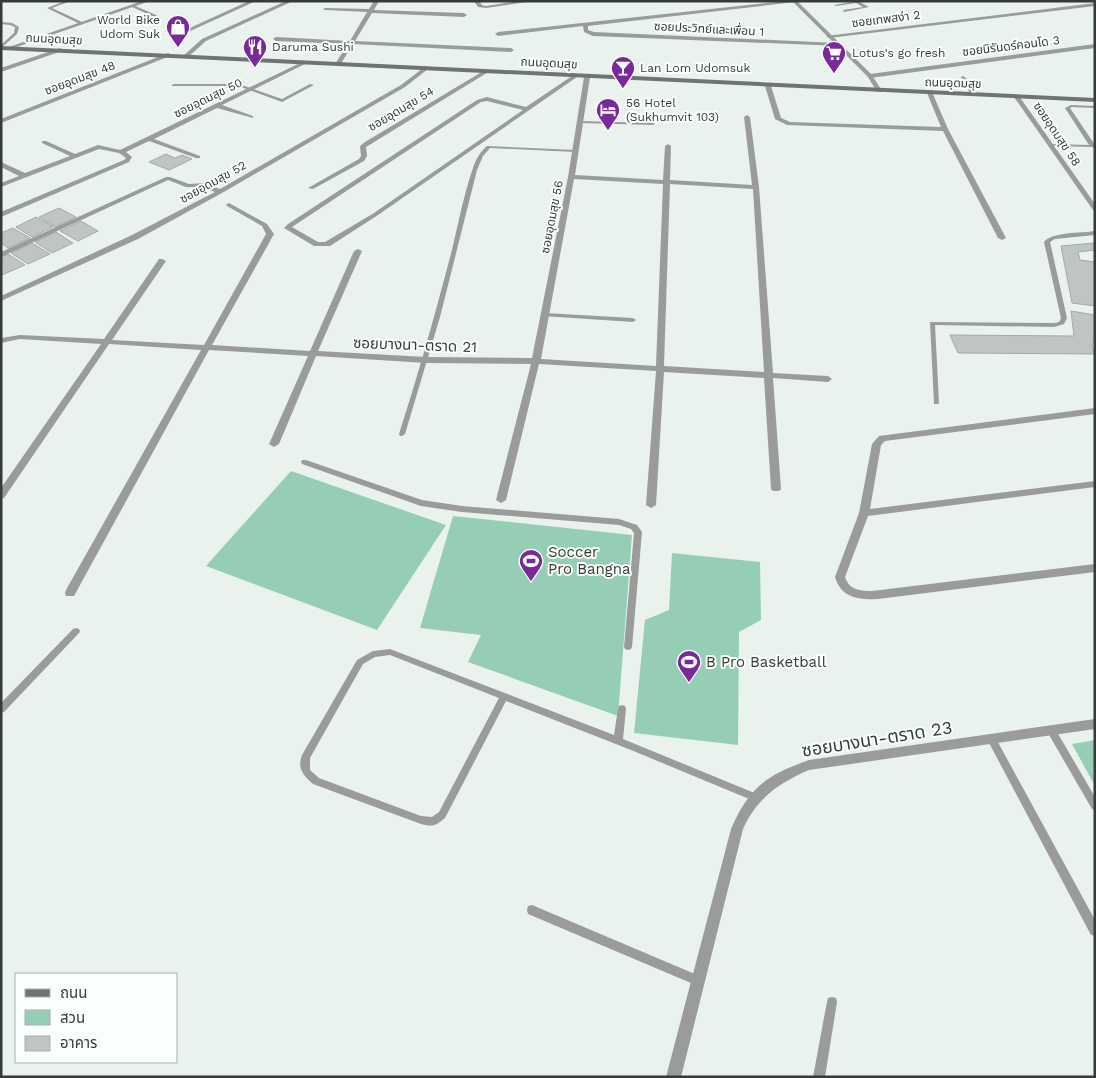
<svg xmlns="http://www.w3.org/2000/svg" width="1096" height="1078" viewBox="0 0 1096 1078" font-family="'Work Sans','Noto Sans Thai',sans-serif">
<style>
.green{fill:#95ceb4}
.building{fill:#bec5c2;stroke:#a3aaa6}
.lines{fill:none;stroke-linecap:round;stroke-linejoin:round}
.service{fill:#999c9a;fill-rule:evenodd}
.minor{fill:#999c9a;fill-rule:evenodd}
.tertiary{fill:#999c9a;fill-rule:evenodd}
.secondary{fill:#6f7472;fill-rule:evenodd}
.labels{text-anchor:middle;stroke-width:4;stroke-linejoin:round;paint-order:stroke}
.far-street-label{font-size:12px;fill:#373a39;stroke:#f9fffc}
.far-poi-label{font-size:12px;fill:#373a39;stroke:#f9fffc;text-anchor:start}
.street-label{font-size:15px;fill:#373a39;stroke:#f9fffc}
.poi-label{font-size:15px;fill:#373a39;stroke:#f9fffc;text-anchor:start}
.near-street-label{font-size:18px;fill:#373a39;stroke:#f9fffc}
</style>
<rect width="100%" height="100%" fill="#eaf2ee"/>
<g class="green">
<polygon points="291,471 446,525 377,630 206,566"/>
<polygon points="453,516 632,535 618,716 468,662 481,635 420,628"/>
<polygon points="672,553 760,562 761,620 739,632 738,745 634,733 645,620 669,610"/>
<polygon points="1095,740 1095,786 1072,744"/>
</g>
<g class="building">
<polygon points="166,154 175,158 182,155 192,159 169,170 149,162"/>
<polygon points="59,208 76,217 55,227 39,217"/>
<polygon points="36,217 53,227 32,237 16,227"/>
<polygon points="81,221 98,231 78,241 60,231"/>
<polygon points="13,228 30,238 8,248 1,243 1,233"/>
<polygon points="56,232 73,243 52,253 35,242"/>
<polygon points="32,243 50,254 28,264 11,253"/>
<polygon points="1095,243 1095,250 1078,252 1080,260 1095,262 1095,306 1072,303 1061,246"/>
<polygon points="8,254 25,265 2,275 1,257"/>
<polygon points="1071,311 1095,315 1095,343 1092,344 1094,354 958,353 950,335 1074,336"/>
</g>
<g class="lines">
<g class="service">
<polygon points="65,1 68,2 52,8 82,22 82,24 80,24 47,8"/>
<polygon points="858,1 869,7 844,12 843,10 863,7 856,3 836,6 834,5"/>
<polygon points="133,5 156,15 157,16 154,17 132,7"/>
<polygon points="1,22 12,23 19,27 17,34 1,48 1,45 14,33 15,27 10,25 1,24"/>
<polygon points="962,76 965,77 975,95 975,96 971,95 961,77"/>
<polygon points="174,84 239,84 282,99 310,84 314,85 282,102 238,86 172,86 172,85"/>
<polygon points="1071,105 1095,106 1095,108 1072,107 1070,108 1095,145 1095,148 1092,147 1050,146 1048,145 1050,144 1089,145 1065,108"/>
<polygon points="579,121 653,123 655,124 653,125 581,123 579,122"/>
<path d="M487,146l88,4 2,1 -2,1 -85,-4 -7,8 -6,14 -37,147 -35,117 -3,2h-2l-1,-2c18,-56 34,-112 49,-169 9,-32 14,-66 25,-97 3,-9 7,-16 14,-22z"/>
<path d="M1095,231v4l-40,4 -5,3 17,76 -3,6 -10,3 -119,-2 4,78 -1,1h-4l-4,-82 124,1 5,-1 2,-4 -17,-76c7,-10 38,-9 51,-11z"/>
<polygon points="545,313 633,318 636,320 633,322 543,316 542,315"/>
<polygon points="302,460 306,460 422,500 462,506 619,519 637,525 642,532 632,647 631,649 628,650 625,649 624,647 634,533 631,529 619,525 462,512 421,506 302,464 301,462"/>
<polygon points="76,628 79,629 80,631 79,633 4,712 1,713 1,703 73,629"/>
<path d="M390,649l224,86 4,-26 1,-3 3,-1 3,1 1,3 -3,30 134,55 2,3 -2,3 -3,1 -123,-51 -125,-49 -61,117c-10,8 -11,9 -24,6l-108,-40c-10,-9 -16,-15 -11,-29l55,-95 16,-9zM390,655l109,43 -60,114 -7,5 -11,-1 -102,-38 -9,-8v-12l53,-94 12,-7z"/>
<polygon points="1051,726 1054,727 1095,797 1095,810 1092,809 1048,733 1047,730 1048,727"/>
<polygon points="991,734 994,735 1095,920 1095,936 1091,935 988,741 987,738 988,735"/>
<polygon points="532,905 702,977 703,981 702,985 698,986 528,914 527,910 528,906"/>
<polygon points="832,997 836,998 837,1002 825,1077 813,1077 827,1002 828,998"/>
</g>
<g class="minor">
<polygon points="142,1 150,1 11,49 6,48"/>
<polygon points="249,1 256,1 175,38 170,37"/>
<polygon points="286,1 293,1 206,41 188,57 183,56 202,39"/>
<polygon points="374,1 379,1 374,10 464,13 467,15 464,17 372,13 355,41 511,48 514,50 511,52 353,44 340,65 338,66 335,64 348,44 276,41 273,39 276,37 350,41 367,12 325,10 323,9 325,8 369,9"/>
<polygon points="474,1 479,1 482,5 486,6 519,1 534,1 486,8 478,7"/>
<polygon points="786,1 804,1 588,26 588,30 594,32 838,43 840,44 840,46 593,36 584,32 583,26 498,36 495,34 498,32"/>
<polygon points="1095,3 1095,6 829,38 826,36"/>
<polygon points="1095,44 1095,48 870,78 867,76 870,74"/>
<polygon points="60,48 63,50 62,51 1,72 1,68"/>
<polygon points="168,53 170,54 170,56 1,123 1,119"/>
<polygon points="302,62 307,63 222,105 253,116 253,118 217,108 154,139 200,156 200,158 196,158 149,141 126,152 132,157 129,162 1,217 1,212 124,160 126,158 119,153 99,149 1,187 1,183 19,176 1,167 1,162 25,173 70,156 42,143 42,141 46,141 75,154 98,145 120,150"/>
<polygon points="426,66 429,68 428,69 405,87 222,193 138,239 1,301 1,296 132,235 215,192 203,187 186,187 168,180 1,257 1,252 166,177 170,177 189,184 204,183 220,189 401,85"/>
<polygon points="485,70 490,71 366,147 367,156 364,161 313,189 308,188 359,159 361,156 360,146 365,142"/>
<path d="M575,74l2,1v2l-199,138 -48,31h-16l-30,-18 4,-4 189,-124 10,-3 39,10zM487,101l36,9 -149,103 -49,29h-7l-26,-15 189,-125z"/>
<path d="M587,75l3,2 -15,98 88,5 2,-34 3,-2 3,2 -1,34 82,5 -8,-68 3,-2 3,2 9,70 14,186 55,3 4,3 -4,3 -55,-4 8,111 -2,2h-6l-2,-2 -7,-111 -100,-6 -8,133 -5,3 -5,-3 10,-134 -117,-7 -33,136 -5,3 -5,-3 35,-136 -105,-1 -110,-7 -37,88 -5,3 -5,-3 39,-88 -99,-6 -135,246h-8l-1,-3 1,-3 135,-240 -92,-6 -105,154 -3,1v-11l100,-144 -81,-5 -19,4v-5l19,-3 84,4 55,-80h3l4,2 -54,79 92,5 62,-111 -4,-8 -35,-20 -1,-1 3,-2 38,21 7,10 -62,111 98,6 44,-100 4,-2 4,2 -44,100 108,6 106,1 36,-181 16,-100zM574,179l89,5 -7,182 -115,-7zM670,184l83,5 11,183 -100,-6z"/>
<polygon points="768,84 771,86 781,118 790,122 941,127 927,93 932,92 948,129 1006,238 1002,240 998,238 943,131 787,125 775,119 765,86"/>
<polygon points="1017,95 1019,96 1095,204 1095,211 1093,210 1014,97"/>
<path d="M1095,408v6l-210,27 -4,4 -11,64 225,-28v6l-227,29 -23,61c4,13 15,14 27,14l223,-27v8l-217,27c-19,1 -37,-1 -43,-22l24,-64 13,-69 7,-8z"/>
</g>
<g class="tertiary">
<polygon points="792,1 797,1 872,75 882,91 881,92 877,92 868,77"/>
<path d="M1095,719v10l-286,41c-30,13 -52,28 -66,59l-62,248h-15l65,-248c18,-42 36,-54 78,-69z"/>
</g>
<polygon class="secondary" points="1,46 1095,98 1095,102 1,50"/>
</g>
<defs>
<g id="shop-pin" transform="scale(1.25)"><path d="M0 17L-7.5 6A9.5 9.5 0 1 1 7.5 6Z" fill="#7a299a" stroke="#f9fffc"/><path d="M-5-2.5h2.3a2.7 3.5 0 0 1 5.4 0H5L5.5 6h-11ZM-1.5-2.5h3a1.5 2.3 0 0 0-3 0Z" fill="#fff"/></g>
<g id="restaurant-pin" transform="scale(1.25)"><path d="M0 17L-7.5 6A9.5 9.5 0 1 1 7.5 6Z" fill="#7a299a" stroke="#f9fffc"/><path d="M-5-6h1v4h1v-4h1v4h1v-4h1v5L-1.5 .5V6h-2V.5L-5-1ZM5-6V6H3V1.5H1.5Q1.5-4 5-6Z" fill="#fff"/></g>
<g id="supermarket-pin" transform="scale(1.25)"><path d="M0 17L-7.5 6A9.5 9.5 0 1 1 7.5 6Z" fill="#7a299a" stroke="#f9fffc"/><path d="M-6-5.5h2.5l.6 2H6L4.5 2H-2.5L-4.4-4H-6ZM-1.5 3.2a1.3 1.3 0 1 0 .1 0ZM3 3.2a1.3 1.3 0 1 0 .1 0Z" fill="#fff"/></g>
<g id="bar-pin" transform="scale(1.25)"><path d="M0 17L-7.5 6A9.5 9.5 0 1 1 7.5 6Z" fill="#7a299a" stroke="#f9fffc"/><path d="M-6-5H6L.8 .8V4.5H3.5V6h-7V4.5H-.8V.8Z" fill="#fff"/></g>
<g id="hotel-pin" transform="scale(1.25)"><path d="M0 17L-7.5 6A9.5 9.5 0 1 1 7.5 6Z" fill="#7a299a" stroke="#f9fffc"/><path d="M-6-4.5h1.5V1H6V5H4.5V3h-9V5H-6ZM-4 0a1.8 1.8 0 1 1 3.6 0ZM.5 0V-2.5h3Q6-2.5 6 0Z" fill="#fff"/></g>
<g id="stadium-pin" transform="scale(1.25)"><path d="M0 17L-7.5 6A9.5 9.5 0 1 1 7.5 6Z" fill="#7a299a" stroke="#f9fffc"/><path d="M0-5a6.5 5 0 1 0 0 10a6.5 5 0 1 0 0-10ZM-3.5-1.8h7v3.6h-7Z" fill="#fff"/></g>
</defs>
<g fill-rule="evenodd">
<use href="#shop-pin" x="178" y="27"/>
<use href="#restaurant-pin" x="255" y="47"/>
<use href="#supermarket-pin" x="834" y="53"/>
<use href="#bar-pin" x="623" y="68"/>
<use href="#hotel-pin" x="608" y="110"/>
<use href="#stadium-pin" x="531" y="561"/>
<use href="#stadium-pin" x="689" y="662"/>
</g>
<g class="labels">
<g class="far-street-label">
<text transform="translate(886 19) rotate(-7)" y="4">ซอยเทพสง่า 2</text>
<text transform="translate(709 29) rotate(3)" y="4">ซอยประวิทย์และเพื่อน 1</text>
<text transform="translate(54 39) rotate(3)" y="4">ถนนอุดมสุข</text>
<text transform="translate(1011 46) rotate(-7)" y="4">ซอยนิรันดร์คอนโด 3</text>
<text transform="translate(549 63) rotate(3)" y="4">ถนนอุดมสุข</text>
<text transform="translate(80 78) rotate(-21)" y="4">ซอยอุดมสุข 48</text>
<text transform="translate(953 83) rotate(2)" y="4">ถนนอุดมสุข</text>
<text transform="translate(208 98) rotate(-26)" y="4">ซอยอุดมสุข 50</text>
<text transform="translate(401 109) rotate(-31)" y="4">ซอยอุดมสุข 54</text>
<text transform="translate(1057 134) rotate(56)" y="4">ซอยอุดมสุข 58</text>
<text transform="translate(213 182) rotate(-29)" y="4">ซอยอุดมสุข 52</text>
<text transform="translate(552 217) rotate(-79)" y="4">ซอยอุดมสุข 56</text>
</g>
<g class="far-poi-label">
<text x="160" y="24" text-anchor="end">World Bike<tspan x="160" dy="14">Udom Suk</tspan></text>
<text x="272" y="51">Daruma Sushi</text>
<text x="852" y="57">Lotus's go fresh</text>
<text x="640" y="72">Lan Lom Udomsuk</text>
<text x="626" y="107">56 Hotel<tspan x="626" dy="14">(Sukhumvit 103)</tspan></text>
</g>
<g class="street-label">
<text transform="translate(415 345) rotate(2)" y="5">ซอยบางนา-ตราด 21</text>
</g>
<g class="poi-label">
<text x="548" y="557">Soccer<tspan x="548" dy="17">Pro Bangna</tspan></text>
<text x="706" y="667">B Pro Basketball</text>
</g>
<g class="near-street-label">
<text transform="translate(877 739) rotate(-9)" y="6">ซอยบางนา-ตราด 23</text>
</g>
</g>
<rect width="1096" height="1078" fill="none" stroke="#373a39" stroke-width="5"/>
<rect x="15" y="973" width="162" height="90" fill="#f9fffc" stroke="#abb0ae"/>
<rect x="25" y="989" width="25" height="8" fill="#6f7472" stroke="#abb0ae"/>
<text x="60" y="998" font-size="15" fill="#373a39">ถนน</text>
<rect x="25" y="1010" width="25" height="15" fill="#95ceb4" stroke="#abb0ae"/>
<text x="60" y="1023" font-size="15" fill="#373a39">สวน</text>
<rect x="25" y="1036" width="25" height="15" fill="#bec5c2" stroke="#abb0ae"/>
<text x="60" y="1048" font-size="15" fill="#373a39">อาคาร</text>
</svg>
